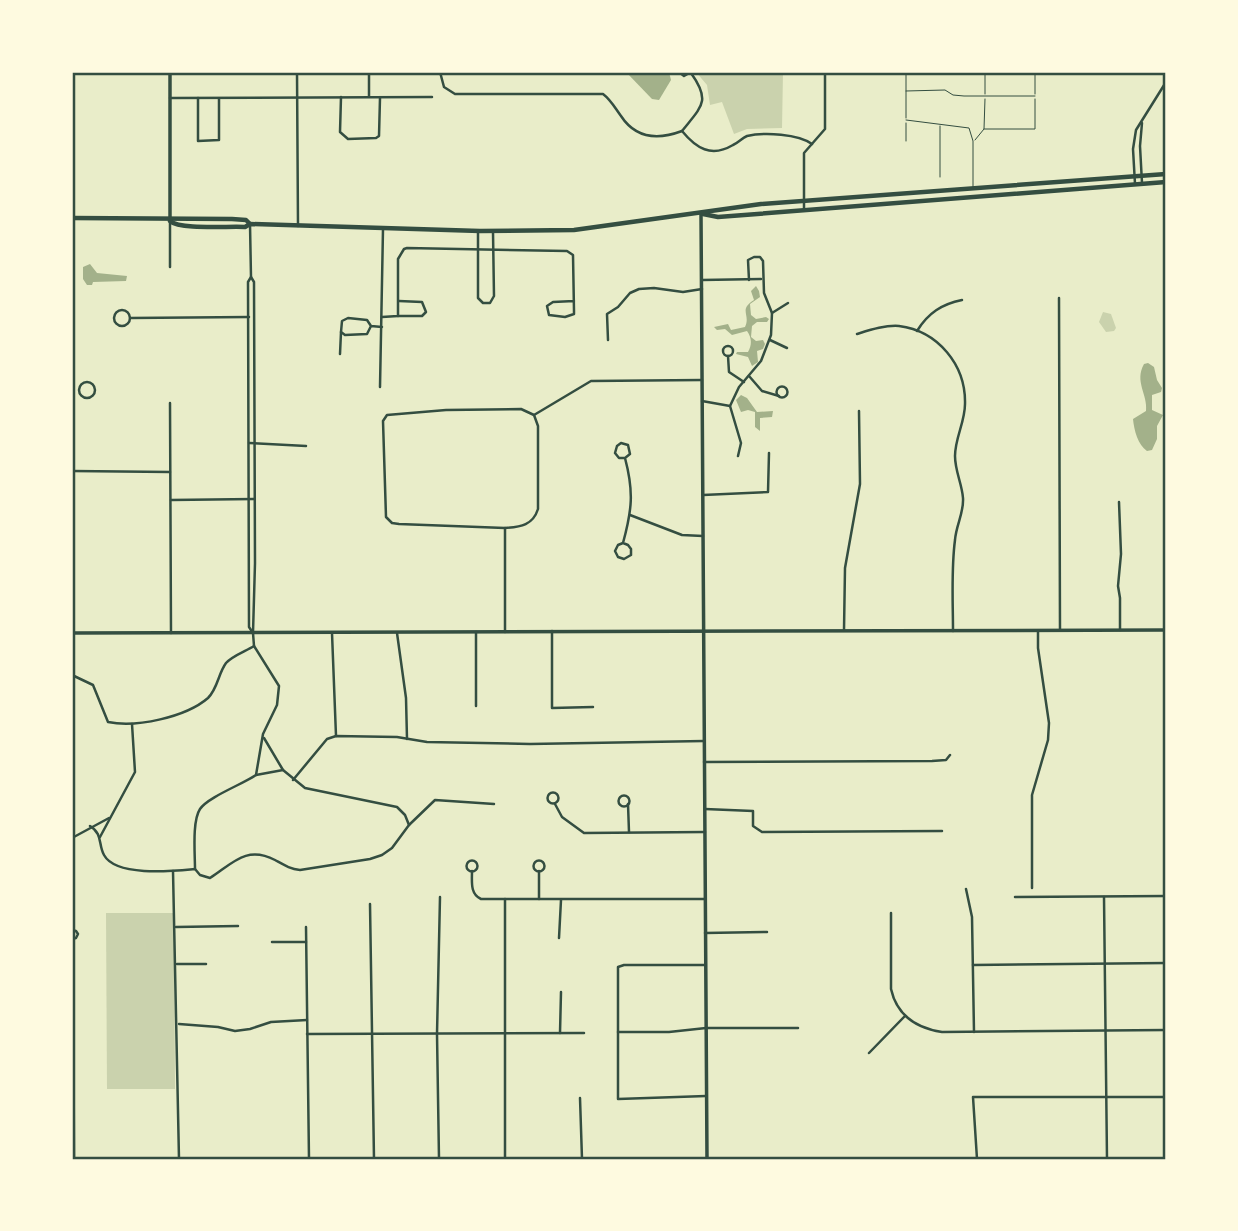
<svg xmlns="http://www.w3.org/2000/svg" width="1238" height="1231" viewBox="0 0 1238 1231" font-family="Lato,sans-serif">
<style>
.green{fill:#cad2ad}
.water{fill:#a3b18a}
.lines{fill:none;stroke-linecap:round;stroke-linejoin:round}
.service{stroke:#344e41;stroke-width:1}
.minor{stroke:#344e41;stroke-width:2.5}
.tertiary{stroke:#344e41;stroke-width:3.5}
.primary{stroke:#344e41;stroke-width:4.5}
.neatline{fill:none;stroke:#344e41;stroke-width:2.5}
</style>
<rect width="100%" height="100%" fill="#e9edc9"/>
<g class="green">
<polygon points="696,72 783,72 782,128 747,129 734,134 722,102 710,105 707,85"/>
<polygon points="1103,312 1111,314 1116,328 1114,331 1106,332 1099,322"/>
<polygon points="106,913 174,913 175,1089 107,1089"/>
</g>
<g class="water">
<polygon points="626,72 669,72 671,80 659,100 652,99"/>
<polygon points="90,264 97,273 127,276 126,281 93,282 92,285 87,285 83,279 83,267"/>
<path d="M756,286l3,5 1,6 -10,7 1,11 5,4 10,-2 3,2 -2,3h-10l-5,4 -1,11 5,4 7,-1 2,4 -2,5 -6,2 1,11 -6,4 -4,-9 -12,-3 1,-2h11c4,-7 4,-14 -1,-21l-15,4 -7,-6 -8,1 -3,-3 14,-3 3,6 14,-3c6,-13 -7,-17 9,-27l-3,-9z"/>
<path d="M1148,363l6,4 3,13 5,8 -1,4 -9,3v15l11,5 -6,11v13l-5,11 -5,1c-9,-6 -13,-21 -14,-32l13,-8c2,-17 -12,-29 -2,-47z"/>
<polygon points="741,395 747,398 757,412 773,411 772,417 760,418 760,431 755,427 755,412 748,410 741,412 736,400"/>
</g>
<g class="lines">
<g class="service">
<polyline points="906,72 906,118"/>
<polyline points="985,72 985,94"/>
<polyline points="1035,72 1035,94"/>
<polyline points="906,91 945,90 953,95 964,96 1035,96"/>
<polyline points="906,120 969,128 973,141 973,187"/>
<polyline points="940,126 940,177"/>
<polyline points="984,129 1035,129 1035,99"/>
<polyline points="975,140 984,129 985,99"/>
<polyline points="906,141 906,123"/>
</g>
<g class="minor">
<polyline points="297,72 298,226"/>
<path d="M440,72l4,15 11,7h148c8,6 12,14 18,22 15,23 37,24 61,15"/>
<polyline points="679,72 684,76 691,72"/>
<path d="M691,73c20,28 11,33 -9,58 14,17 29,27 51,14 5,-2 9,-7 14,-9 18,-4 51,-2 65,8"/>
<polyline points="369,96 369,72"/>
<polyline points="341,97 340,132 348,139 376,138 379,136 380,98"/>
<polyline points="170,98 432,97"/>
<polyline points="198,98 198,141 219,140 219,99"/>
<polyline points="1142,123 1140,146 1142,183"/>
<polyline points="1135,184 1133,149 1136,130 1166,82"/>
<polyline points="804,209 804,153 825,129 825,72"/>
<polyline points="170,221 170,267"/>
<polyline points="478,231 478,298 483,303 490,303 494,296 493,232"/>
<polyline points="251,277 254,282 255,563 253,633"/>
<polyline points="702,280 761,279"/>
<polyline points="1059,298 1060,630"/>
<circle cx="122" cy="318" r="8"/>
<polyline points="772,313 788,303"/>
<polyline points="398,316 422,316 426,312 422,302 399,301"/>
<polyline points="382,317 398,316 398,259 404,249 407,248 567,251 573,255 574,311 574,314 565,317 549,315 547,306 553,302 574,301"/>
<polyline points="130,318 249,317"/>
<polyline points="371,326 367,320 348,318 342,321 341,332 345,335 367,334 371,326 382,327"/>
<path d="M917,331c11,-18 25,-27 45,-31"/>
<path d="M857,334c13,-4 28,-9 42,-8 39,5 67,39 66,78 0,18 -10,34 -10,52 0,15 7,28 8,42 1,15 -7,27 -8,42 -4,30 -2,61 -2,91"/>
<polyline points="608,340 607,314 618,307 630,293 639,289 654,288 683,292 702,289"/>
<polyline points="770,340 787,348"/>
<circle cx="728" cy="351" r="5"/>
<polyline points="340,354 341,332"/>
<polyline points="728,356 729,372 744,382"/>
<polyline points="749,376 762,391 779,396"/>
<circle cx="87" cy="390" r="8"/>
<circle cx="782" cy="392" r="5.5"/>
<polyline points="380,387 383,229"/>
<polyline points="702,401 730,406"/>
<polyline points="170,403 171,633"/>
<path d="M521,409l13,6 4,11v83c-5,16 -17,18 -33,19l-106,-4 -7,-1 -6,-6 -3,-96 4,-6 59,-5z"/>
<polyline points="534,415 591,381 702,380"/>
<polyline points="249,443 306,446"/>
<polyline points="738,456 741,443 730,406 739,387 761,361 771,335 772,313 764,293 763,261 760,257 754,257 748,260 749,280"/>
<polyline points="72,471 170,472"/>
<polyline points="703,495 768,492 769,453"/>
<polyline points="171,500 254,499"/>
<polyline points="1119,502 1121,554 1118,586 1120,598 1120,630"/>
<polyline points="630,515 682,535 703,536"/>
<path d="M623,543l5,2 3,4v6l-7,4 -6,-2 -3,-6 3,-6 5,-2c9,-33 11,-51 2,-85h-6l-4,-5 2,-7 4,-3 7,2 2,9 -5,4"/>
<polyline points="844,630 845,568 860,484 859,411"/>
<polyline points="552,631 552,708 593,707"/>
<polyline points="505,632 505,528"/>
<polyline points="332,633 336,736"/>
<polyline points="397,633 406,698 407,739"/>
<path d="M72,675l21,10 15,37c28,6 78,-5 100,-24 10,-10 10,-24 18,-35 6,-7 20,-12 28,-17"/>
<polyline points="476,706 476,632"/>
<polyline points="264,738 283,770 305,788 397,807 405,815 409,825"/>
<polyline points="704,762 932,761 946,760 950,755"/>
<polyline points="256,775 283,770"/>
<polyline points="293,780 327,739 336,736 397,737 427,742 530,744 704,741"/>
<circle cx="553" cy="798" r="5.5"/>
<circle cx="624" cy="801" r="5.5"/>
<polyline points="555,804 562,817 584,833 705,832"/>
<polyline points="628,804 629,832"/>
<polyline points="1166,807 1166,780"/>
<polyline points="705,809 753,811 753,826 762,832 942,831"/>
<path d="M90,826c13,8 8,18 14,29 12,22 69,16 91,14l5,6 10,3c22,-14 36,-33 65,-18 9,5 15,9 25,10l70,-11 12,-4 10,-7 17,-23 26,-25 59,4"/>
<polyline points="100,837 135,772 132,724"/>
<polyline points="72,838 109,818"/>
<circle cx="539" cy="866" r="5.5"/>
<circle cx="472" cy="866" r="5.5"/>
<path d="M195,869c0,-15 -3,-48 5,-60 8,-12 43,-25 56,-34l7,-41 14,-29 2,-19 -25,-40 -1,-13 -4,-6 -1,-345 3,-5 -1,-53"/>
<polyline points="173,871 179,1159"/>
<path d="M472,871c0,11 -2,23 9,28h223"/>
<polyline points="1032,888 1032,795 1048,740 1049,723 1038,648 1038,631"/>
<polyline points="966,889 972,917 974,1032"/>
<polyline points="1015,897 1166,896"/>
<polyline points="1104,897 1107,1159"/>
<polyline points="505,899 505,1159"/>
<polyline points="539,899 539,871"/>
<polyline points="370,904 374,1159"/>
<path d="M891,913v76c6,27 25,39 51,43l224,-2"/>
<polyline points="176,927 238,926"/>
<polyline points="306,927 309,1159"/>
<polyline points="72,930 76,931 78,934 76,938 72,939"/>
<polyline points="705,933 767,932"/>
<polyline points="559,938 561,900"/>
<polyline points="73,939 74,1159"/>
<polyline points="272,942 306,942"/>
<polyline points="177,964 206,964"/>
<polyline points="705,965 624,965 618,967 618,1099 706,1096"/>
<polyline points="973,965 1166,963"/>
<polyline points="179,1024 218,1027 235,1031 250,1029 271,1022 307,1020"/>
<polyline points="618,1032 669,1032 706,1028 798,1028"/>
<polyline points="560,1033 561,992"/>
<polyline points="307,1034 584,1033"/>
<polyline points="869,1053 905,1016"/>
<polyline points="580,1098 582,1159"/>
<polyline points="439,1159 437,1034 440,897"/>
<polyline points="977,1159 973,1097 1166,1097"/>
</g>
<g class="tertiary">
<polyline points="701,214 707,1159"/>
<polyline points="170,219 170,72"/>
<polyline points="72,633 1166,630"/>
</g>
<g class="primary">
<polyline points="703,214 718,217 1166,182"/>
<polyline points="72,218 232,219 246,220 250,224"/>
<path d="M170,221c10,9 58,5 75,6l5,-3 230,7 94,-1 187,-26 405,-30"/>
</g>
</g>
<rect width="1238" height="1231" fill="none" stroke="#fefae0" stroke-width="147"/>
<rect x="74" y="74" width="1090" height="1084" class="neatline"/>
</svg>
